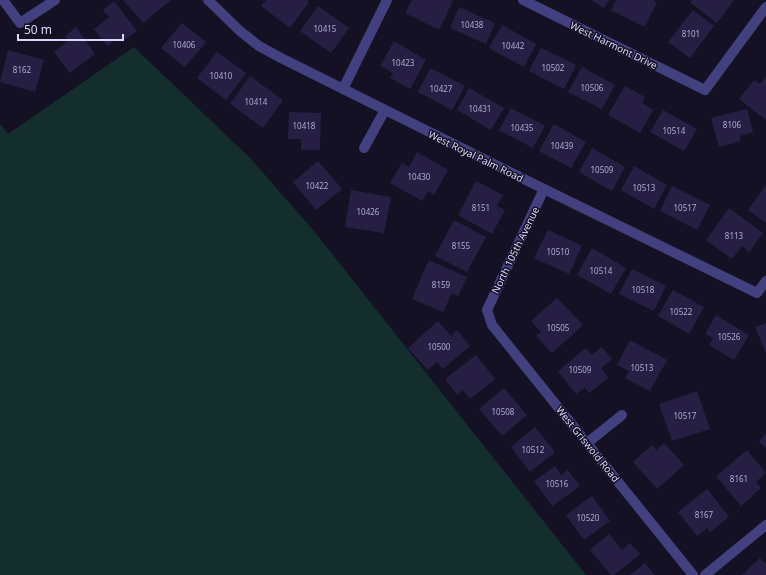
<svg xmlns="http://www.w3.org/2000/svg" width="766" height="575" viewBox="0 0 766 575" font-family="'Noto Sans',sans-serif">
<style>
.green{fill:#142e2d}
.building{fill:#261f43}
.lines{fill:none;stroke-linecap:round;stroke-linejoin:round}
.minor{stroke:#43407f;stroke-width:10}
.labels{text-anchor:middle;stroke-width:3;stroke-linejoin:round;paint-order:stroke}
.number-label{font-size:8px;fill:#aeaace}
.street-label{font-size:10px;fill:#dcd8fc;stroke:#141124}
</style>
<rect width="100%" height="100%" fill="#141124"/>
<polygon class="green" points="134,47 250,158 314,231 586,575 0,575 0,124 8,134"/>
<g class="building">
<polygon points="123,0 171,0 143,23"/>
<polygon points="266,0 306,0 309,2 290,28 261,6"/>
<polygon points="412,0 450,0 453,1 439,30 405,13"/>
<polygon points="591,0 609,0 604,8"/>
<polygon points="616,0 653,0 657,2 645,27 611,10"/>
<polygon points="692,0 734,0 717,23 690,2"/>
<polygon points="114,1 137,31 122,42 118,38 107,46 94,29 109,17 103,10"/>
<polygon points="318,6 349,28 331,53 300,31"/>
<polygon points="459,7 495,23 486,44 450,28"/>
<polygon points="693,10 714,26 690,58 668,42"/>
<polygon points="182,23 206,42 185,67 161,48"/>
<polygon points="502,25 536,44 524,67 489,48"/>
<polygon points="76,27 95,54 70,73 54,52 68,41 65,36"/>
<polygon points="394,41 426,60 410,89 390,78 393,73 380,66"/>
<polygon points="541,48 576,65 564,89 529,71"/>
<polygon points="8,50 44,60 35,92 0,82"/>
<polygon points="217,52 246,73 226,100 197,78"/>
<polygon points="582,67 615,85 602,109 568,92"/>
<polygon points="430,68 465,86 452,110 418,92"/>
<polygon points="250,76 283,100 263,128 230,104"/>
<polygon points="766,76 766,120 739,99 754,80 760,84"/>
<polygon points="625,86 645,97 642,103 653,110 640,133 608,115"/>
<polygon points="469,88 504,108 491,130 457,110"/>
<polygon points="511,108 545,126 533,148 499,130"/>
<polygon points="747,109 753,132 740,136 741,141 719,147 711,118"/>
<polygon points="663,110 697,129 684,151 650,132"/>
<polygon points="289,112 321,113 320,150 301,150 301,139 288,139"/>
<polygon points="554,124 586,142 571,168 539,151"/>
<polygon points="592,148 625,167 612,191 579,172"/>
<polygon points="417,152 448,170 434,195 428,191 422,201 390,183 402,163 409,167"/>
<polygon points="318,161 342,189 316,210 293,182"/>
<polygon points="634,166 667,185 654,209 621,190"/>
<polygon points="476,181 503,195 497,206 505,210 492,234 458,215"/>
<polygon points="766,185 766,223 748,210"/>
<polygon points="672,186 710,205 697,230 660,211"/>
<polygon points="351,190 391,197 384,233 345,227"/>
<polygon points="729,208 763,233 749,252 742,246 732,259 706,240"/>
<polygon points="454,220 486,237 467,272 435,256"/>
<polygon points="548,230 582,246 569,274 534,258"/>
<polygon points="592,248 626,268 611,294 577,275"/>
<polygon points="429,260 467,277 458,296 452,293 443,312 412,299"/>
<polygon points="632,269 666,286 654,311 619,294"/>
<polygon points="673,290 704,307 689,334 658,316"/>
<polygon points="557,298 583,325 552,353 536,336 541,332 531,321"/>
<polygon points="716,315 749,335 734,360 709,345 713,338 705,334"/>
<polygon points="438,321 451,336 457,330 470,346 443,369 437,362 428,370 408,348"/>
<polygon points="766,323 766,353 755,327"/>
<polygon points="630,340 667,360 650,391 625,378 629,371 617,365"/>
<polygon points="602,347 612,359 601,368 608,378 589,393 585,387 576,394 558,371 586,348 592,355"/>
<polygon points="476,355 495,379 470,399 463,390 457,395 445,379"/>
<polygon points="504,388 527,415 502,436 479,409"/>
<polygon points="697,391 710,429 672,441 659,404"/>
<polygon points="535,427 555,452 530,472 511,447"/>
<polygon points="766,433 766,448 759,442"/>
<polygon points="664,443 684,465 657,489 633,462 652,445 656,450"/>
<polygon points="747,450 766,473 756,482 761,488 741,506 716,476"/>
<polygon points="555,466 561,475 568,470 580,486 552,506 534,481"/>
<polygon points="707,489 729,517 710,532 707,528 697,536 678,512"/>
<polygon points="592,496 610,521 584,540 566,515"/>
<polygon points="609,534 622,550 630,543 640,554 614,575 611,575 590,550"/>
<polygon points="760,558 766,564 766,575 742,575"/>
<polygon points="645,563 655,575 630,575"/>
</g>
<g class="lines">
<g class="minor">
<polyline points="3,0 20,23 55,0"/>
<polyline points="208,0 240,31 259,46 281,58 544,189 757,293 766,281"/>
<polyline points="523,0 705,90 766,7"/>
<polyline points="343,89 387,0"/>
<polyline points="364,148 385,110"/>
<polyline points="544,189 487,310 492,325 693,575"/>
<polyline points="587,443 622,415"/>
<polyline points="705,575 766,525"/>
</g>
</g>
<g class="labels">
<g class="number-label">
<text x="472" y="28">10438</text>
<text x="325" y="32">10415</text>
<text x="691" y="37">8101</text>
<text x="184" y="48">10406</text>
<text x="513" y="49">10442</text>
<text x="403" y="66">10423</text>
<text x="553" y="71">10502</text>
<text x="22" y="73">8162</text>
<text x="221" y="79">10410</text>
<text x="592" y="91">10506</text>
<text x="441" y="92">10427</text>
<text x="256" y="105">10414</text>
<text x="480" y="112">10431</text>
<text x="732" y="128">8106</text>
<text x="304" y="129">10418</text>
<text x="522" y="131">10435</text>
<text x="674" y="134">10514</text>
<text x="562" y="149">10439</text>
<text x="602" y="173">10509</text>
<text x="419" y="180">10430</text>
<text x="317" y="189">10422</text>
<text x="644" y="191">10513</text>
<text x="481" y="211">8151</text>
<text x="685" y="211">10517</text>
<text x="368" y="215">10426</text>
<text x="734" y="239">8113</text>
<text x="461" y="249">8155</text>
<text x="558" y="255">10510</text>
<text x="601" y="274">10514</text>
<text x="441" y="288">8159</text>
<text x="643" y="293">10518</text>
<text x="681" y="315">10522</text>
<text x="558" y="331">10505</text>
<text x="729" y="340">10526</text>
<text x="439" y="350">10500</text>
<text x="642" y="371">10513</text>
<text x="580" y="373">10509</text>
<text x="503" y="415">10508</text>
<text x="685" y="419">10517</text>
<text x="533" y="453">10512</text>
<text x="739" y="482">8161</text>
<text x="557" y="487">10516</text>
<text x="704" y="518">8167</text>
<text x="588" y="521">10520</text>
</g>
<g class="street-label">
<text transform="translate(614 45) rotate(26)" y="4">West Harmont Drive</text>
<text transform="translate(476 156) rotate(26)" y="4">West Royal Palm Road</text>
<text transform="translate(515 250) rotate(-64)" y="4">North 105th Avenue</text>
<text transform="translate(588 444) rotate(51)" y="4">West Griswold Road</text>
</g>
</g>
<path d="M18 34v6h105v-6" fill="none" stroke="#dcd8fc" stroke-width="2"/>
<text x="24" y="34" font-size="12" fill="#dcd8fc" stroke="#141124" stroke-width="3" paint-order="stroke">50 m</text>
</svg>
